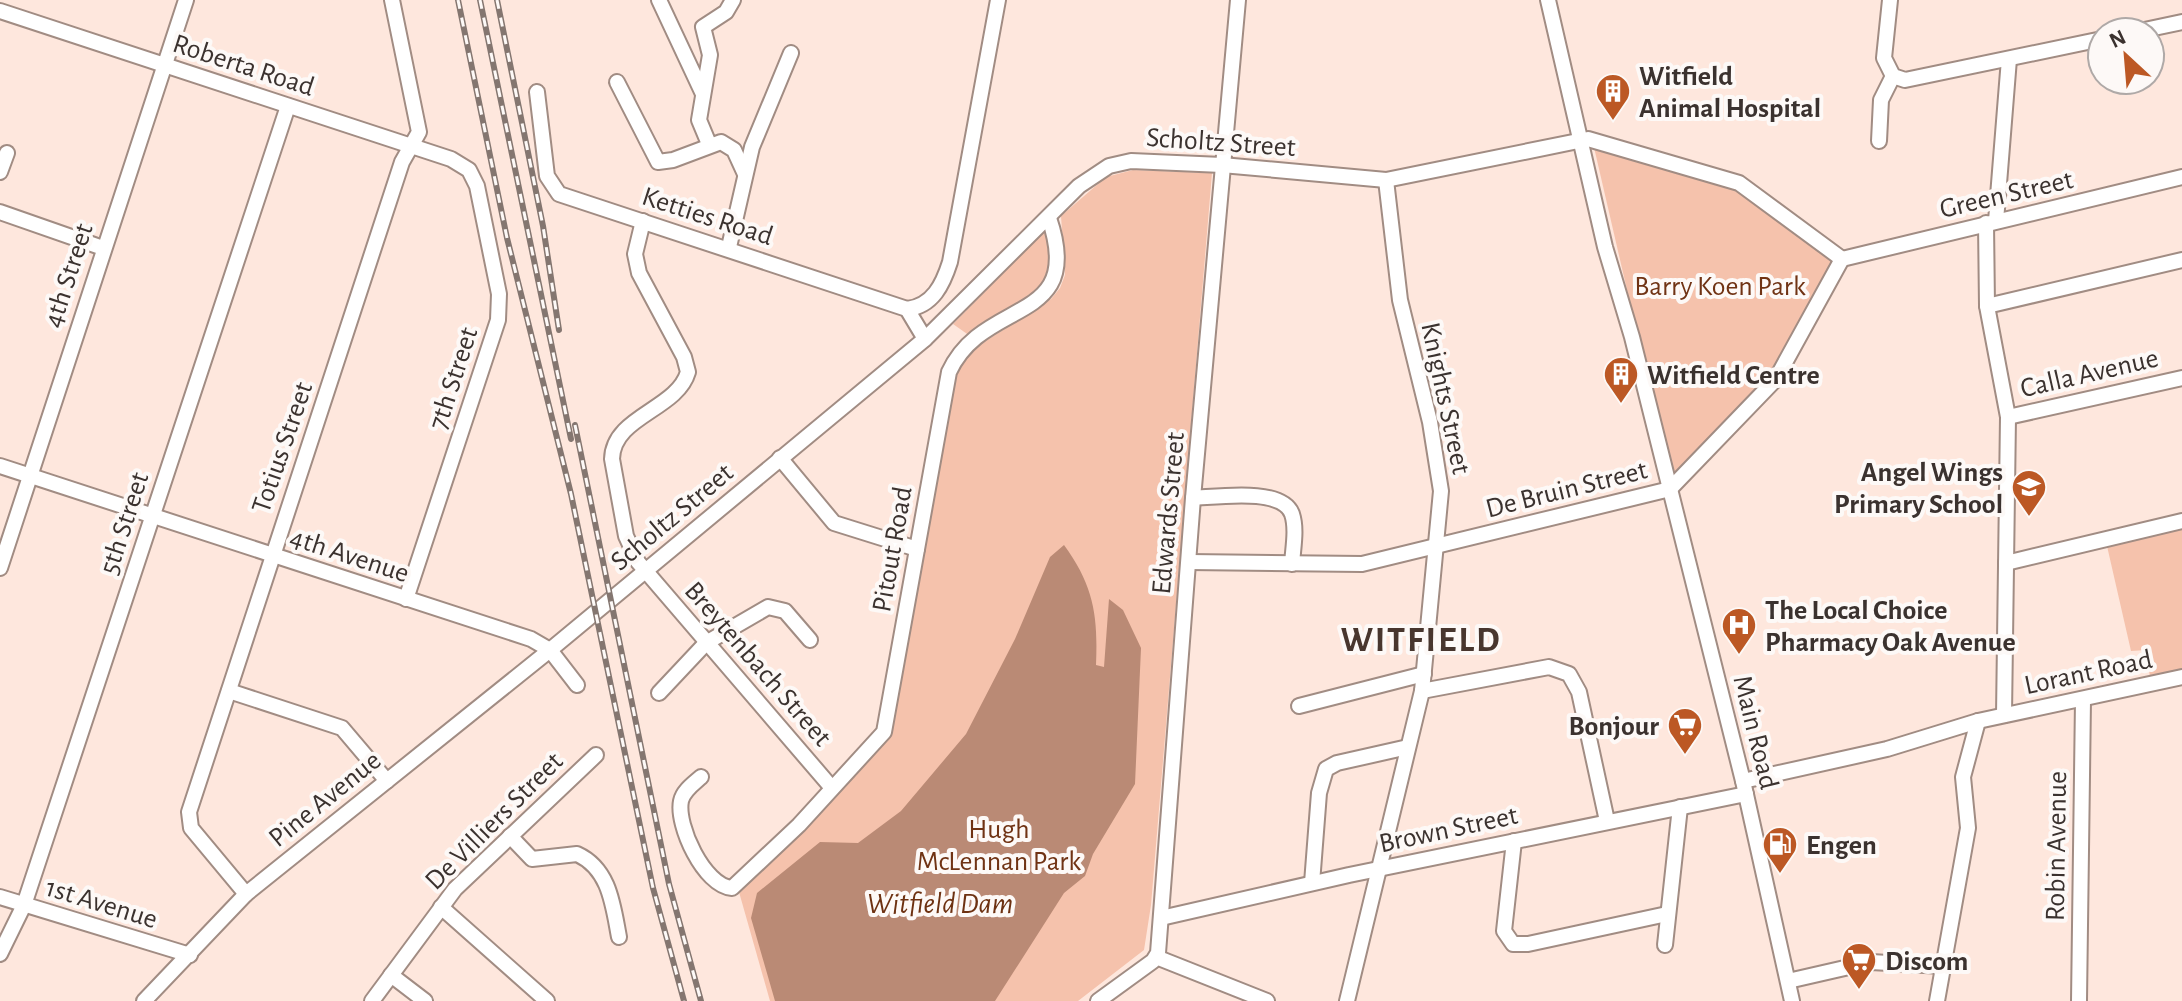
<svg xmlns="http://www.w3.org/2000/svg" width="2182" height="1001" viewBox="0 0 2182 1001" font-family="'Alegreya Sans',sans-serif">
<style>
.green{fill:#f5c2ac}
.water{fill:#ba8a75}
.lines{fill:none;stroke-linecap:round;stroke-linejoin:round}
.minor-casing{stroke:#a18c83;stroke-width:18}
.minor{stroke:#fff;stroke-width:14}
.rail-casing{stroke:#847670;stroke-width:6}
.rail{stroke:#fdf9f7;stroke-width:3;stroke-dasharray:9;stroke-linecap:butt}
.labels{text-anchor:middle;stroke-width:8;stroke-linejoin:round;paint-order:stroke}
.street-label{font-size:28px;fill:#3b322f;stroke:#fdf9f7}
.poi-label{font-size:28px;font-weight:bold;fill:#3b322f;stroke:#fdf9f7;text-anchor:start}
.park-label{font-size:28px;fill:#703314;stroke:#fdf9f7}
.water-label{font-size:30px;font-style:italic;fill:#6d3111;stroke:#fdf9f7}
.district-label{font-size:36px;font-weight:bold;letter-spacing:2px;fill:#48362e;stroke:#fdf9f7}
</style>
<rect width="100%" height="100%" fill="#fee7dd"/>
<g class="green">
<polygon points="1593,143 1744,191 1836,257 1771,379 1671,480"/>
<polygon points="1133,170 1212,173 1151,905 1144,950 1078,1001 770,1001 739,892 887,735 950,377 970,351 1051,299 1060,288 1065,275 1061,216 1106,177"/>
<polygon points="1049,227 1051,277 1044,290 970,336 953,324"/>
<polygon points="2182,529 2182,670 2150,677 2146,650 2131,651 2107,546"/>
</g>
<path class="water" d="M1064,545c30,41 34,71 32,120l8,2 5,-68 14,11 18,38 -6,136 -42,70 -8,22 -21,17 -69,108h-220l-24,-83 6,-25 63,-51 38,1 43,-32 65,-77 49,-95 35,-82z"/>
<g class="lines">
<g class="minor-casing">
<g id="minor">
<polyline points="659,0 703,94"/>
<polyline points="1548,0 1605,247 1632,337 1743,781 1792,1001"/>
<polyline points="1890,0 1884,58 1893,76 1905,80 2102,39"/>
<polyline points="0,11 451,159 469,170 477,186 499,294 498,320 406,599"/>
<polyline points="2135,32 2182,22"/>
<polyline points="617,82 658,162 673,160 721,142 734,150 745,174"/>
<polyline points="537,92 547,176 559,194 907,309 925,339"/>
<polyline points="1879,141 1881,100 1893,76"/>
<polyline points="709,144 699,120 710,55 703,27 726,12 733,0"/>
<polyline points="0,172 7,153"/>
<polyline points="0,212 103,248"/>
<path d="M643,221l-8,33 4,19 45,84 4,15c-11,38 -75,44 -76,87l14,77 12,26 194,226"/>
<polyline points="1996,221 2009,59"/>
<polyline points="1986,223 1987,306 2008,417 2004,715"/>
<polyline points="729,247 752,147 791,53"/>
<polyline points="1842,259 2182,177"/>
<polyline points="1987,306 2182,260"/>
<path d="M907,309c26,-3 36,-25 43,-47l48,-262"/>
<polyline points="2008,417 2182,378"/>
<polyline points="780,458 834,523 917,549"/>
<polyline points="0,466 531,639 550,650 577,685"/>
<path d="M1193,498c24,-1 89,-11 99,16 5,15 1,34 0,50"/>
<polyline points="1189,562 1362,564 1670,489 1776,379 1842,259"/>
<polyline points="2006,563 2182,521"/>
<polyline points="0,568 186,0"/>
<polyline points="229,691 342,728 387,781"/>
<polyline points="1422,691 1549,667 1569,674 1579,692 1607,821"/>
<polyline points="659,693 706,643 768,607 785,611 810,640"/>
<polyline points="1299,706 1424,674"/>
<path d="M701,777c-8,7 -18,14 -20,24 -5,24 23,85 51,87l67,-63 85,-93 65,-360c35,-76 137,-46 100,-154"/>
<polyline points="1743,781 1887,749 1978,721 2182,677"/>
<path d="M510,836l22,23 45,-5c33,15 36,52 42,83"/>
<polyline points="1514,841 1504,931 1513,944 1528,944 1667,914"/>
<polyline points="1312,883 1319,793 1326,769 1337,763 1408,747"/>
<polyline points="246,894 191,828 189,812 402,162 419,132 392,0"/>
<polyline points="0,897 190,955"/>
<polyline points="441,907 547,1001"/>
<polyline points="1161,918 1349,875 1746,794"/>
<polyline points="1665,945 1680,807"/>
<polyline points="0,954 24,905 288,106"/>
<polyline points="1156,957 1267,1001"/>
<polyline points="391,975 425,1001"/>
<polyline points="1788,981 1871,962 1942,966"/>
<polyline points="144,1001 246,894 550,650 925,339 1079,186 1109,166 1131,161 1222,165 1386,180 1588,139 1739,183 1842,259"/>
<polyline points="372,1001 455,889 596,755"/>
<polyline points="1098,1001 1153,961 1158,953 1193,498 1238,0"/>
<polyline points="1347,1001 1422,691 1441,491 1430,422 1400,300 1386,180"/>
<polyline points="1937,1001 1968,828 1963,777 1978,721"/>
<polyline points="2079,1001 2083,700"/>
</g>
</g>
<use href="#minor" class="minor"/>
<g class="rail-casing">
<g id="rail">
<polyline points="458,0 507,238 571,494 653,888 684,1001"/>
<polyline points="480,0 571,439"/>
<polyline points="497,0 543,226 559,330"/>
<polyline points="575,425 669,884 701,1001"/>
</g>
</g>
<use href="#rail" class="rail"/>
</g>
<defs>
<g id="building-pin" transform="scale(1.8)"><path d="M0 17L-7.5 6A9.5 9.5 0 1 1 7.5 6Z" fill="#bc5824" stroke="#fdf9f7"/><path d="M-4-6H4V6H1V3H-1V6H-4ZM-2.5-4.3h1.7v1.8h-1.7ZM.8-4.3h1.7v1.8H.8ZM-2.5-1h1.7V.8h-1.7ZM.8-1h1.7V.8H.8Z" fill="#fff"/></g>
<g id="school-pin" transform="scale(1.8)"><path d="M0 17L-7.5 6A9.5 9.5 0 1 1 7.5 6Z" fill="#bc5824" stroke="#fdf9f7"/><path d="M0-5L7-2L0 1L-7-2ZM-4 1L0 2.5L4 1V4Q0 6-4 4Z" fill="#fff"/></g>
<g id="hospital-pin" transform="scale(1.8)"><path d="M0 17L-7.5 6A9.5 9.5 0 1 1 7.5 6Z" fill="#bc5824" stroke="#fdf9f7"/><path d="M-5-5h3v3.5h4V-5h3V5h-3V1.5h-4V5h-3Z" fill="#fff"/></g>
<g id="supermarket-pin" transform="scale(1.8)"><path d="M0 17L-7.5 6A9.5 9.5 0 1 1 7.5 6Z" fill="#bc5824" stroke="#fdf9f7"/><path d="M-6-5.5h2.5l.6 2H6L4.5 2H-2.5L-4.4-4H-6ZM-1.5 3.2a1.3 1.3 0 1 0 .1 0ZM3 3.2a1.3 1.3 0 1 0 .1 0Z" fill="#fff"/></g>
<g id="fuel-pin" transform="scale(1.8)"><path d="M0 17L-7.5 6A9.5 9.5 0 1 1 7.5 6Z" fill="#bc5824" stroke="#fdf9f7"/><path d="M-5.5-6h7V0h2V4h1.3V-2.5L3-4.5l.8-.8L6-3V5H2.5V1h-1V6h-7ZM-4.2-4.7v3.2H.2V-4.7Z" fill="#fff"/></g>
</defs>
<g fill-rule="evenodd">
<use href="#building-pin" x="1613" y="91"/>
<use href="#building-pin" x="1621" y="374"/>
<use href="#school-pin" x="2029" y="487"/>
<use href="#hospital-pin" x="1739" y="625"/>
<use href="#supermarket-pin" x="1685" y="725"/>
<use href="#fuel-pin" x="1780" y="844"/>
<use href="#supermarket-pin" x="1859" y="960"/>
</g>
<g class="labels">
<g class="street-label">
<text transform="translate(244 64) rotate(18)" y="10">Roberta Road</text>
<text transform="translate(1221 141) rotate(4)" y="10">Scholtz Street</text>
<text transform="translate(2006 193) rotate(-13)" y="10">Green Street</text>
<text transform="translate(708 215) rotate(18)" y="10">Ketties Road</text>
<text transform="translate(67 275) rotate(-72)" y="10">4th Street</text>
<text transform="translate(2089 372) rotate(-13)" y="10">Calla Avenue</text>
<text transform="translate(452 378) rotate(-72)" y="10">7th Street</text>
<text transform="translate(1447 398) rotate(78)" y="10">Knights Street</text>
<text transform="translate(281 447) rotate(-71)" y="10">Totius Street</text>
<text transform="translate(1566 488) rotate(-14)" y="10">De Bruin Street</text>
<text transform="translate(1167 513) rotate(-85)" y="10">Edwards Street</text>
<text transform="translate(671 516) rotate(-40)" y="10">Scholtz Street</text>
<text transform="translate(123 523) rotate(-72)" y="10">5th Street</text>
<text transform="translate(891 549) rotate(-80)" y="10">Pitout Road</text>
<text transform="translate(350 554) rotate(18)" y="10">4th Avenue</text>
<text transform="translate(759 663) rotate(49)" y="10">Breytenbach Street</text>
<text transform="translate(2088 671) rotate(-12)" y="10">Lorant Road</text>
<text transform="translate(1757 732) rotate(76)" y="10">Main Road</text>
<text transform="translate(324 798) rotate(-39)" y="10">Pine Avenue</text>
<text transform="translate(493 820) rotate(-45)" y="10">De Villiers Street</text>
<text transform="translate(1448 828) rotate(-12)" y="10">Brown Street</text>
<text transform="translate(2055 846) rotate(-89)" y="10">Robin Avenue</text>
<text transform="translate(102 902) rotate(17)" y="10">1st Avenue</text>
</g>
<g class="poi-label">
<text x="1639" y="85">Witfield<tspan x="1639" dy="32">Animal Hospital</tspan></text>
<text x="1647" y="384">Witfield Centre</text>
<text x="2003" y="481" text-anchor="end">Angel Wings<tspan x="2003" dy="32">Primary School</tspan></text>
<text x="1765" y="619">The Local Choice<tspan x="1765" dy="32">Pharmacy Oak Avenue</tspan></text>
<text x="1659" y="735" text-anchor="end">Bonjour</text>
<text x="1806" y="854">Engen</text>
<text x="1885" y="970">Discom</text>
</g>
<g class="park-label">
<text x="1720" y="295">Barry Koen Park</text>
<text x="999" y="838">Hugh<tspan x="999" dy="32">McLennan Park</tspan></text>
</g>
<g class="water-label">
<text x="940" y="913">Witfield Dam</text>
</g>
<g class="district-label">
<text x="1421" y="651">WITFIELD</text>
</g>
</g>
<g transform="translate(2126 56) rotate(334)"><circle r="38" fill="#fdf9f7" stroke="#afa9a7" stroke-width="2"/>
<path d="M0-6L14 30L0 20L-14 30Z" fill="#bc5824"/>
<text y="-12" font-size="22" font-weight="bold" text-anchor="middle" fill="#3b322f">N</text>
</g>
</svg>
